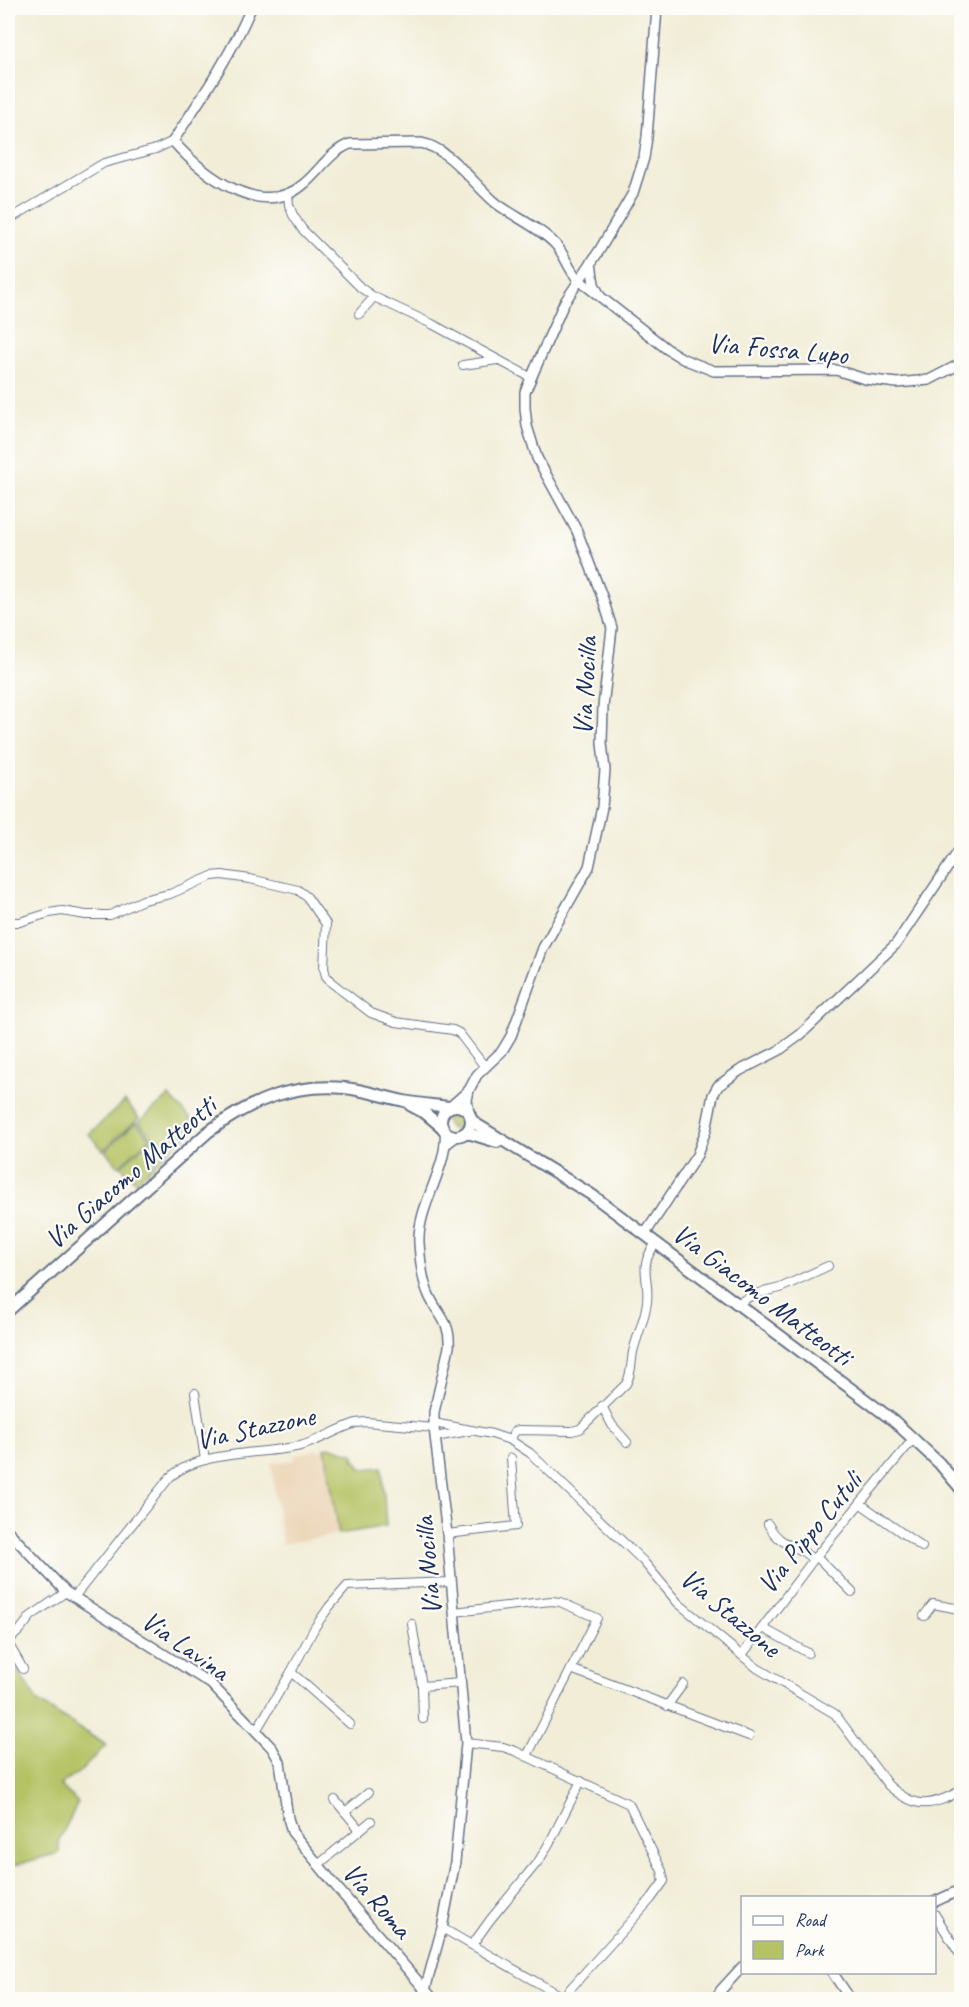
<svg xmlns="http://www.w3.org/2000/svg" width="969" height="2007" viewBox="0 0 969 2007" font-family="Caveat,sans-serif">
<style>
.built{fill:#ecd7ba}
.green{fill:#b5c365;stroke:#687962;stroke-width:1.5}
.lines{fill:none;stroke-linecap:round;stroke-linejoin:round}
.minor-casing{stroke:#667288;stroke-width:10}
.tertiary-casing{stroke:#667288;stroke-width:12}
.secondary-casing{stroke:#667288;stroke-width:14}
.minor{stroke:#fff;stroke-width:8}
.tertiary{stroke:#fff;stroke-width:9}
.secondary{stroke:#fff;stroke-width:10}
.labels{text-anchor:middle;stroke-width:4.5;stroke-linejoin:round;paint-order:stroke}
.street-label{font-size:28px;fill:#1b2f5e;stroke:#fdfcf7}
</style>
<rect width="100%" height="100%" fill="#fdfcf7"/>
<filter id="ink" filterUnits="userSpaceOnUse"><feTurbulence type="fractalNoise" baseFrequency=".0167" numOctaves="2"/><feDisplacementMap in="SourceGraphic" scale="12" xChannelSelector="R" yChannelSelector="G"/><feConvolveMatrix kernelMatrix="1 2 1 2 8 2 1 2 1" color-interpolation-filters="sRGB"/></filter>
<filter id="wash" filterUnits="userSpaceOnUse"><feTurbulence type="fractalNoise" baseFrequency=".008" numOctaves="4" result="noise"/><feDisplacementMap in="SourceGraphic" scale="24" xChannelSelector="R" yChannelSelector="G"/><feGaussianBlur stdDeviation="1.35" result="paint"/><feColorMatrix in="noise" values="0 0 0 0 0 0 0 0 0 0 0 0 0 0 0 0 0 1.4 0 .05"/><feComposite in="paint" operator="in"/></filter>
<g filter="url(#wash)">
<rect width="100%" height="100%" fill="#f1edd7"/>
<polygon class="built" points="317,1449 318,1451 326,1450 339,1534 282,1544 271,1463 296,1460 295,1455"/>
<g class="green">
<polygon points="169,1096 198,1126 166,1154 139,1122"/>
<polygon points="125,1101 139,1118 103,1150 89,1134"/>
<circle cx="456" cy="1120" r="10"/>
<polygon points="136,1122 150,1138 119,1166 105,1151"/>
<polygon points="151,1139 165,1155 136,1182 121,1166"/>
<polygon points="332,1447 354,1454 354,1459 359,1464 359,1467 364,1469 382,1467 386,1526 339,1534 325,1448"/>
<polygon points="8,1656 38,1702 106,1745 82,1770 60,1785 78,1803 59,1840 59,1853 8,1867"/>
</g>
</g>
<g filter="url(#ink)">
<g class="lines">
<g class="minor-casing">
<g id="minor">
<polyline points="288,193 289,205 293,215 302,229 361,288 374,297 432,324 530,377"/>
<polyline points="8,220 104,163 156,149 173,141"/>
<polyline points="359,314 374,297"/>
<polyline points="463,365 497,360"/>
<polyline points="8,922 20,922 49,913 62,911 86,915 110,915 143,900 170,894 212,876 222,875 250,879 298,890 307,897 326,924 324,968 326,976 332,983 371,1013 396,1022 453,1030 459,1033 485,1067"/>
<polyline points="736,1304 755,1294 780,1288 828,1266"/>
<polyline points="195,1393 205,1460"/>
<polyline points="602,1406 612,1425 627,1442"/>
<path d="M434,1423l58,11 18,6 20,13 113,108 35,42 79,65 78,46 53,71c28,25 43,22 74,5"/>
<polyline points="435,1437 469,1431"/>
<path d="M510,1440l5,-9 4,-1 53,1 8,-2 46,-45c6,-10 5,-22 7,-32 4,-17 12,-33 14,-50 3,-27 -10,-33 9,-59"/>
<polyline points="861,1504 922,1547"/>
<path d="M768,1524c14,26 29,18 45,36"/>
<polyline points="447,1534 516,1526 511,1458"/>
<polyline points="816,1556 852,1592"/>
<path d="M74,1597l96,-120c31,-27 90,-22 130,-31 19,-5 37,-17 56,-23l10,-1 68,6"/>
<polyline points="454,1612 551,1601 560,1602 597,1618 527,1756"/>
<polyline points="924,1616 933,1604 954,1608 962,1606"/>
<polyline points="412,1624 422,1686 461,1683"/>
<polyline points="763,1628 808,1653"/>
<polyline points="8,1641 20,1630 31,1616 66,1592"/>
<polyline points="8,1643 23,1669"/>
<polyline points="742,1655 813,1560 914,1438"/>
<polyline points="962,1663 960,1668 962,1674"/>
<polyline points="571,1669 749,1736"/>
<polyline points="291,1672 350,1724"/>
<polyline points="422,1686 423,1719"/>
<polyline points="667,1706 683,1684"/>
<polyline points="256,1731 291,1672 315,1627 329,1607 347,1586 451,1582"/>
<polyline points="466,1743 503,1747 515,1751 629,1804 662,1871 664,1881 651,1899 560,2000"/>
<polyline points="335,1800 345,1812"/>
<polyline points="360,1830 371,1821"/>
<polyline points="318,1865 360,1830 345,1812 368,1793"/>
<polyline points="934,1913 962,1958"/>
<polyline points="442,1928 566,1999"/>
<polyline points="472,1945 490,1920 540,1859 551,1840 581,1781"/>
</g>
</g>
<g class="tertiary-casing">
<g id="tertiary">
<path d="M251,8c-21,49 -49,89 -78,133 29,33 89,81 132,42 15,-13 26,-32 45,-39l71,-1c30,6 52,41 75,60 18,14 45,25 60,42 10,11 12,25 23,35l88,69 16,10 31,12 122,-1 29,9 32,4 32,-3 33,-17"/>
<polyline points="591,263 594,284 600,296"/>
<polyline points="451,1106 469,1090 477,1075 502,1051 511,1036 543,948 589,867 602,807 605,770 602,743 603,707 612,628 603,599 577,531 537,458 527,426 525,408 525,392 564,303 599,251 633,193 644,158 647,137 657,8"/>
<polyline points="469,1113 467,1100 469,1090"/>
<polyline points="445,1145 457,1136"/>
<polyline points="645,1234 697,1155 706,1130 713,1095 718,1086 739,1071 778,1051 800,1035 896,944 962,846"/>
<polyline points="8,1531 66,1592 211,1684 256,1731 272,1748 280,1762 288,1818 292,1832 339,1890 434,2000"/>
<polyline points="934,1902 962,1889"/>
<polyline points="832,1972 851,2000"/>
<path d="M419,2000l6,-10 17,-62 13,-66 11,-119 -19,-209 -13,-106v-16l15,-65c2,-27 -13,-33 -21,-54 -6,-14 -8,-35 -9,-50 -2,-37 30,-76 26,-112"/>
<polyline points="715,2000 721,1990 742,1967"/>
</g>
</g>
<g class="secondary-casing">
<g id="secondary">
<polyline points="410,1105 425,1113 443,1128"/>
<circle cx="456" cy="1121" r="15"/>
<polyline points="471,1119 476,1124 592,1195 894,1421 939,1463 962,1490"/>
<polyline points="463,1134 471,1134 497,1142"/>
<path d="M8,1311l200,-179c42,-31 84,-49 137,-44 20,2 39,9 59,13 15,3 30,4 45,6"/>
</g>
</g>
<use href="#minor" class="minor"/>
<use href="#tertiary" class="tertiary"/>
<use href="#secondary" class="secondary"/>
</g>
</g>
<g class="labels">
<g class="street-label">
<text transform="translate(778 348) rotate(5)" y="10">Via Fossa Lupo</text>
<text transform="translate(584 686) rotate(-87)" y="10">Via Nocilla</text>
<text transform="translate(130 1172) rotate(-41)" y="10">Via Giacomo Matteotti</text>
<text transform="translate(763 1294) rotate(37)" y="10">Via Giacomo Matteotti</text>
<text transform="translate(255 1427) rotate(-12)" y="10">Via Stazzone</text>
<text transform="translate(809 1532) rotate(-51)" y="10">Via Pippo Cutuli</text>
<text transform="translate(427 1566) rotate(-95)" y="10">Via Nocilla</text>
<text transform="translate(731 1612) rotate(40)" y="10">Via Stazzone</text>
<text transform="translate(186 1645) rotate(35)" y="10">Via Lavina</text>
<text transform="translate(378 1900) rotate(49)" y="10">Via Roma</text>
</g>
</g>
<rect width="969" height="2007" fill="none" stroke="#fdfcf7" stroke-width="30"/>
<rect x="741" y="1896" width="195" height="78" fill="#fdfcf7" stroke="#a3aaba" stroke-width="1.5"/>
<rect x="753" y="1916" width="30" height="9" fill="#ffffff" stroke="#a3aaba" stroke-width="1.5"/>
<text x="795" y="1926" font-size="18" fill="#1b2f5e">Road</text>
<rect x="753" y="1941" width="30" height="18" fill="#b5c365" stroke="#a3aaba" stroke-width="1.5"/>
<text x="795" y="1956" font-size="18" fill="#1b2f5e">Park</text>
</svg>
